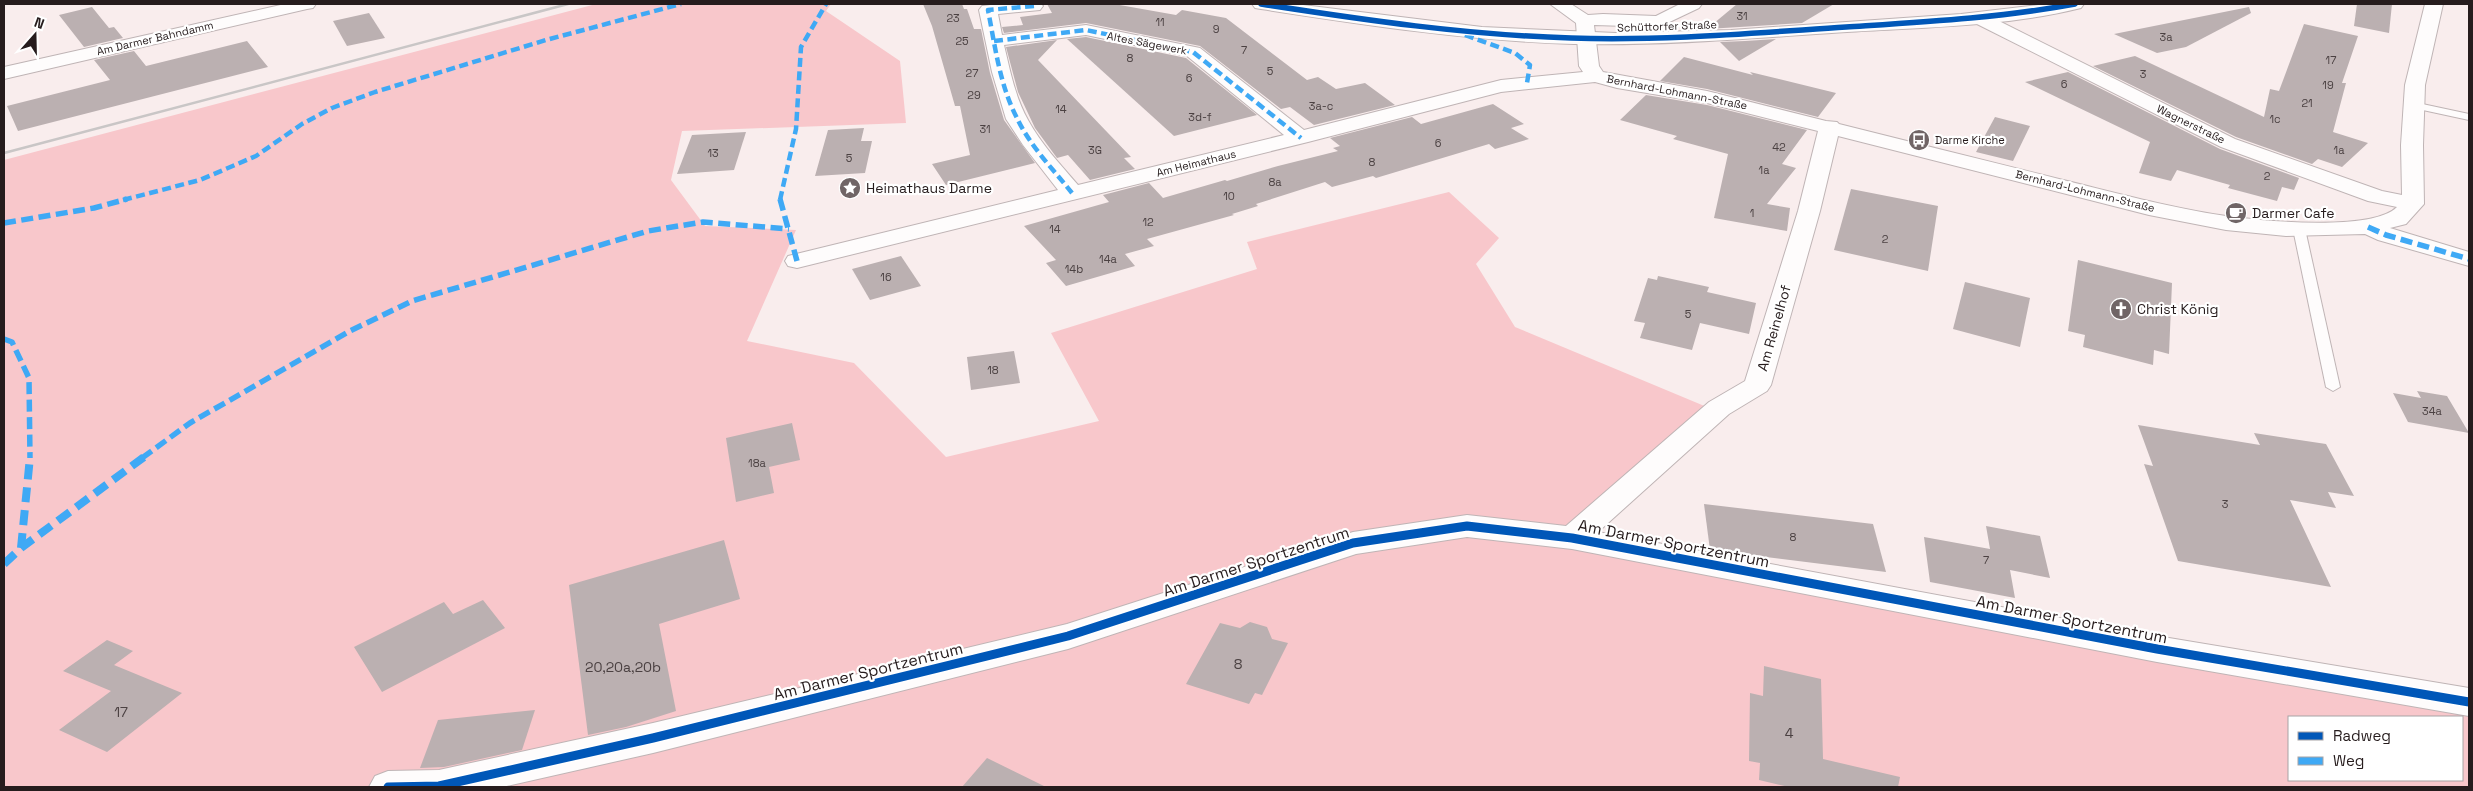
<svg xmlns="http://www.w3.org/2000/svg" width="2473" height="791" viewBox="0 0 2473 791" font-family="'Space Grotesk',sans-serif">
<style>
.green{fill:#f8c7cb;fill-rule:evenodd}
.building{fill:#bbb0b1}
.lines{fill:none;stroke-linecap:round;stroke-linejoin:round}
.service-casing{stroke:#bfb4b5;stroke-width:2}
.minor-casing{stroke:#bfb4b5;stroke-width:2}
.secondary-casing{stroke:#bfb4b5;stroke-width:2}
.service{fill:#fefcfc;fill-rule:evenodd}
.minor{fill:#fefcfc;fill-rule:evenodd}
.secondary{fill:#fefcfc;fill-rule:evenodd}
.rail{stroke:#c9c6c6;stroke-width:2.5}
.quiet-far2{stroke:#3fa9f5;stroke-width:4.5;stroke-dasharray:9 4.5;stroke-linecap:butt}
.quiet-far1{stroke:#3fa9f5;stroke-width:5.5;stroke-dasharray:12 5.5;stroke-linecap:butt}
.quiet{stroke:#3fa9f5;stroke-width:8;stroke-dasharray:15 8;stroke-linecap:butt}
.cycleway-far1-casing{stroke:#fff;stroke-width:8}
.cycleway-casing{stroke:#fff;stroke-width:12}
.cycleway-far1{stroke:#0057b8;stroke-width:5.5}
.cycleway{stroke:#0057b8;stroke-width:9}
.labels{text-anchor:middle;stroke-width:4.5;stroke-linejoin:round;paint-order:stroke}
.number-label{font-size:11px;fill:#4b4142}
.far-street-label{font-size:11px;fill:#261c1d;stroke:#fff}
.far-poi-label{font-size:11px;fill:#261c1d;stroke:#fff;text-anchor:start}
.poi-label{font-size:14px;fill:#261c1d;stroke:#fff;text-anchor:start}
.street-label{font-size:14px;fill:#261c1d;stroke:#fff}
.near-number-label{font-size:14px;fill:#4b4142}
.near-street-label{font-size:16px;fill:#261c1d;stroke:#fff}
</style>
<rect width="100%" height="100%" fill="#f9eded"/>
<path class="green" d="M596,4h235l-5,7 74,50 6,62 -224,8 -11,49 34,46 91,4 -49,111 107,22 92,94 153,-36 -48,-88 206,-64 -10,-27 202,-50 50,46 -23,26 39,63 211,88 -148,128 891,161v83h-2465v-627zM2289,717h173v63h-173z"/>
<g class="building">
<polygon points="923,4 962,4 964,9 967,9 974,29 981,29 990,73 1004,120 1035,163 946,185 932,164 970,155 960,106 955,106 932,26"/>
<polygon points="1047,4 1114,4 1176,15 1182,10 1226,18 1307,80 1318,77 1336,89 1365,83 1395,105 1314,125 1290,107 1281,109 1200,46 1086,23 1004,33 1002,27 1023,25 1020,17 1052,13"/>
<polygon points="1737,4 1834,4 1802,23 1707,29"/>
<polygon points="2357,4 2392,4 2389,33 2354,26"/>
<polygon points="92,7 109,28 114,27 123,38 84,47 59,15"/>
<polygon points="2249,7 2251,13 2186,47 2157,53 2114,34"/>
<polygon points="369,13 385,38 347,46 333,21"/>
<polygon points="2304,24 2358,36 2342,83 2346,83 2333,132 2368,143 2342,167 2318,159 2312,164 2236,137 2093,66 2135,56 2264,117 2270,89 2279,91"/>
<polygon points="1086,37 1186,58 1257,115 1174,136 1067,39"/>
<polygon points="1776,39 1739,61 1720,42 1745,41"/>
<polygon points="1057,40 1038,60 1131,157 1124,158 1135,169 1090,180 1068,155 1057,158 1035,128 1018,92 1006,47"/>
<polygon points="247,41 268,67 18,131 7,106 110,80 94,60 134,51 146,66"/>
<polygon points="1684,57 1753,75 1750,72 1836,93 1818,117 1707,89 1660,81"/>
<polygon points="2068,72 2220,149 2299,178 2294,190 2282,187 2277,201 2228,188 2230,185 2177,170 2171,181 2139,173 2150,142 2025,82"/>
<polygon points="1646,95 1707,105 1807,130 1782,164 1796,168 1767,204 1790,208 1787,231 1714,218 1728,154 1673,139 1677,136 1620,120"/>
<polygon points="1493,104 1524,124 1511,128 1529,139 1495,149 1489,144 1376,178 1373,176 1332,187 1325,182 1256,204 1258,206 1232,214 1234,215 1147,239 1154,246 1125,254 1135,266 1066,286 1046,263 1056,260 1024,226 1109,202 1103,195 1149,183 1163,198 1225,180 1227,181 1278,166 1338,151 1333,148 1340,146 1330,138 1412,117 1421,124"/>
<polygon points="1995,117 2030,126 2013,161 1976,152"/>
<polygon points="864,128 861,141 872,141 865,173 815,176 828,130"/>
<polygon points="746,132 734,170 677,174 692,135"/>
<polygon points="1851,189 1938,206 1928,271 1834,250"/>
<polygon points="901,256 921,286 870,300 852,269"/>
<polygon points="2078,260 2172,283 2169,354 2154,350 2153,365 2083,347 2085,335 2068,331"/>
<polygon points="1658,276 1709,287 1707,292 1756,303 1749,334 1700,323 1692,350 1640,338 1645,323 1634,321 1648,278 1657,280"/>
<polygon points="1965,282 2030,298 2020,347 1953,329"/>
<polygon points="1014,351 1020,383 971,390 967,357"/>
<polygon points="2417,391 2447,396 2469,433 2408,422 2393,393 2421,398"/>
<polygon points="792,423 800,460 769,467 774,493 736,502 726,438"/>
<polygon points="2138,425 2260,445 2254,433 2326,444 2354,496 2328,492 2336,508 2290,500 2331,587 2178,561 2144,464 2153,466"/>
<polygon points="1704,504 1873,524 1886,572 1710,550"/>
<polygon points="1986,526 2040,536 2050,578 2010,570 2015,598 1930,582 1924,537 1990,549"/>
<polygon points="724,540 740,599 659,624 676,711 626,727 588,735 569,585"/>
<polygon points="483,600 505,628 382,692 354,647 444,602 453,614"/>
<polygon points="1250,622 1267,627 1272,639 1288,643 1262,695 1255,693 1249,704 1186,684 1220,623 1240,628"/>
<polygon points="107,640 133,651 114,665 182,693 107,752 59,730 111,691 63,671"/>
<polygon points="1764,666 1821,679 1823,759 1900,777 1898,787 1789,787 1759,780 1760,763 1749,761 1750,693 1763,696"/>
<polygon points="535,710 522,750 444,767 420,768 438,720"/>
<polygon points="987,758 1046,787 962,787"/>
</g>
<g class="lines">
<g class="service-casing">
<g id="service">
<polygon points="2413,102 2469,114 2469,120 2409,107 2408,105"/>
<polygon points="2299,226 2305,229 2340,387 2333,391 2326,387 2293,229"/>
</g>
</g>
<g class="minor-casing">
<g id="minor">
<polygon points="285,4 316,4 313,8 307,9 4,79 4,67"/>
<path d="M999,4h42l2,2 -3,4 -42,4 4,21 84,-10 114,23 104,82 197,-50 82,-8 -4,-6 -3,-43 -26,-19h21l17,11 15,-1 53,2 24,-12h22l-3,4 -40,19 -65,-2 5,41 4,6 104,19 119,30 11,1 2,2c75,19 150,37 224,56 54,13 108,28 163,36 36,5 146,16 171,-9l-29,-6 -147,-54 -248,-125 -3,-4 3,-4h12l250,125 147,52 20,4 -1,-50 4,-60 20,-81h18l-18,81 -2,60 1,59 -18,20 -16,4 79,24v14l-91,-26 -13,-6 -79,2 -60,-6 -77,-15 -311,-79 -18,75 -49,174 -4,6 -38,23 -131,118 559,104 312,52v28l-312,-54 -585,-113 -105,-12 -111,17 -288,95 -415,104 -151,34h-133l6,-11 13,-5 51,-1 214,-47 414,-99 286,-92 114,-17 99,11 143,-124 36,-21 53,-170 20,-80 -111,-28 -90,-15 -22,-6 -94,10 -193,50 -511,126 -9,-2 -3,-5 3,-5 270,-66 -35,-45 -17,-26 -14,-47 -13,-62 3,-4zM1086,35l101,21 97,79 -206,50c-18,-21 -37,-41 -50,-65 -13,-23 -18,-50 -24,-75z"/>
</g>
</g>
<g class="secondary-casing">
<path id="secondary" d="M1252,4h43l187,23 134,6 115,-3 230,-16 86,-10h37l-3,4c-76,19 -157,19 -234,24 -91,6 -182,14 -273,12 -105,-3 -209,-19 -313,-35l-6,-1z"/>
</g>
<use href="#service" class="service"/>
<use href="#minor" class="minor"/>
<use href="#secondary" class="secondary"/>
<polyline class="rail" points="4,153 568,4"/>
<g class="quiet-far2">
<path d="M1034,6l-46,4c7,36 12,76 29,108 13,28 36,51 55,75"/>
<polyline points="1465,35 1515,53 1530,65 1527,83"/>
<polyline points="994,41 1086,30 1193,52 1301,138"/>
<polyline points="123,200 200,180 256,156 302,124 332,108 375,92 546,40 681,4"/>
<polyline points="780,200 796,129 801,47 826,4"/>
</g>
<g class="quiet-far1">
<polyline points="780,199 797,261"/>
<polyline points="4,223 94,208 127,199"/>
<polyline points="2368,227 2386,235 2469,259"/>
<polyline points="4,339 12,342 29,378 30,458"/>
<polyline points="142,458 190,423 350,331 412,301 648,231 703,222 789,229"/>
</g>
<g class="quiet">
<polyline points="21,548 30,457"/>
<polyline points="4,564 21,548 144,457"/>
</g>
<g class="cycleway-far1-casing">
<path id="cycleway-far1" d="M1261,4c103,16 206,31 310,34 92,3 183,-5 275,-11 77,-5 153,-9 229,-23"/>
</g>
<g class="cycleway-casing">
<polyline id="cycleway" points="388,787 439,786 653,738 1068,636 1353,543 1467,526 1572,538 2157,649 2469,702"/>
</g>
<use href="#cycleway-far1" class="cycleway-far1"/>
<use href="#cycleway" class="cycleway"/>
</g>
<defs>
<g id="bus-disc" transform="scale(1.125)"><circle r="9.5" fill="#706566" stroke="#fff"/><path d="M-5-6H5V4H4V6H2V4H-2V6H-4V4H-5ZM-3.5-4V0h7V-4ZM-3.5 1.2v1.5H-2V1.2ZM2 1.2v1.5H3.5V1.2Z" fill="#fff"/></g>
<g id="sight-disc" transform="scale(1.125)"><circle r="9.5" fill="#706566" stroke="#fff"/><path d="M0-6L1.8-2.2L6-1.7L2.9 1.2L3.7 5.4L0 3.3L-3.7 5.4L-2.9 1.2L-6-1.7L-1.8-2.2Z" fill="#fff"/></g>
<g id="cafe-disc" transform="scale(1.125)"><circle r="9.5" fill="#706566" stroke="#fff"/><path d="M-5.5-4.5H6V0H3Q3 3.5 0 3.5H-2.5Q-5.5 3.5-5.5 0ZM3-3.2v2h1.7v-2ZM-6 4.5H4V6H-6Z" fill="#fff"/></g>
<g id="church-disc" transform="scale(1.125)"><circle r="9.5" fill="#706566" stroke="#fff"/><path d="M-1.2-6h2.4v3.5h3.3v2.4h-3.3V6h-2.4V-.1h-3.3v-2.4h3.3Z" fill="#fff"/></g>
</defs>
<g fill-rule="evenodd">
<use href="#bus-disc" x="1919" y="140"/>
<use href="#sight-disc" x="850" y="188"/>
<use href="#cafe-disc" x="2236" y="213"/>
<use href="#church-disc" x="2121" y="309"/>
</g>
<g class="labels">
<g class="number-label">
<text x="1742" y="20">31</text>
<text x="953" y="22">23</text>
<text x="1160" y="26">11</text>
<text x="1216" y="33">9</text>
<text x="2166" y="41">3a</text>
<text x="962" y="45">25</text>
<text x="1244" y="54">7</text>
<text x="1130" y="62">8</text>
<text x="2331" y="64">17</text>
<text x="1270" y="75">5</text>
<text x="972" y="77">27</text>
<text x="2143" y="78">3</text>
<text x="1189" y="82">6</text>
<text x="2064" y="88">6</text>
<text x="2328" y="89">19</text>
<text x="974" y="99">29</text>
<text x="2307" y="107">21</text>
<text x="1321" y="110">3a-c</text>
<text x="1061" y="113">14</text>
<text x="1200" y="121">3d-f</text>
<text x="2275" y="123">1c</text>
<text x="985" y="133">31</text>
<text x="1438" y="147">6</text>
<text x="1779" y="151">42</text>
<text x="1095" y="154">3G</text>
<text x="2339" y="154">1a</text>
<text x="713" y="157">13</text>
<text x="849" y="162">5</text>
<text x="1372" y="166">8</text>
<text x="1764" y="174">1a</text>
<text x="2267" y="180">2</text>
<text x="1275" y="186">8a</text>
<text x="1229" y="200">10</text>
<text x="1752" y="217">1</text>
<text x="1148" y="226">12</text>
<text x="1055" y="233">14</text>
<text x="1885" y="243">2</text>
<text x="1108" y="263">14a</text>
<text x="1074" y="273">14b</text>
<text x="886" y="281">16</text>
<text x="1688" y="318">5</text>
<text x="993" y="374">18</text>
<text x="2432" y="415">34a</text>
<text x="757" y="467">18a</text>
<text x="2225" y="508">3</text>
<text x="1793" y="541">8</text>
<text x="1986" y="564">7</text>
</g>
<g class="far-street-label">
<text transform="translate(1667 26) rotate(-2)" y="4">Schüttorfer Straße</text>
<text transform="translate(155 38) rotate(-13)" y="4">Am Darmer Bahndamm</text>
<text transform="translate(1147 43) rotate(11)" y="4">Altes Sägewerk</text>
<text transform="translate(1677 92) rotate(11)" y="4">Bernhard-Lohmann-Straße</text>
<text transform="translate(2191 124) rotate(26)" y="4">Wagnerstraße</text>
<text transform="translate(1196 163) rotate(-14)" y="4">Am Heimathaus</text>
<text transform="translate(2085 191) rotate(14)" y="4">Bernhard-Lohmann-Straße</text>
</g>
<g class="far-poi-label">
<text x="1935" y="144">Darme Kirche</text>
</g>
<g class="poi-label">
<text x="866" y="193">Heimathaus Darme</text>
<text x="2252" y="218">Darmer Cafe</text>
<text x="2137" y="314">Christ König</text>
</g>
<g class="street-label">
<text transform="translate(1774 328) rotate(-74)" y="5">Am Reinelhof</text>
</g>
<g class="near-number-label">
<text x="1238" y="669">8</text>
<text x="623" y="672">20,20a,20b</text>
<text x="121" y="717">17</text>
<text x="1789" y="738">4</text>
</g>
<g class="near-street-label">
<text transform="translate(1674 543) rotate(11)" y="6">Am Darmer Sportzentrum</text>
<text transform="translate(1256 561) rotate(-18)" y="6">Am Darmer Sportzentrum</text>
<text transform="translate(2072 619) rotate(11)" y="6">Am Darmer Sportzentrum</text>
<text transform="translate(868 671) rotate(-14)" y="6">Am Darmer Sportzentrum</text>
</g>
</g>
<rect width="2473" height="791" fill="none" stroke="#261c1d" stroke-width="10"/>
<rect x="2288" y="716" width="175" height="65" fill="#ffffff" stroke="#a8a4a5"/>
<rect x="2298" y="732" width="25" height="8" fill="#0057b8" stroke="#a8a4a5"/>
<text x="2333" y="741" font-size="15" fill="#261c1d">Radweg</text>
<rect x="2298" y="757" width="25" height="8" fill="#3fa9f5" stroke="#a8a4a5"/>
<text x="2333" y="766" font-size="15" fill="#261c1d">Weg</text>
<g transform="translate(35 35) rotate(20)" stroke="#ffffff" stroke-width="4" paint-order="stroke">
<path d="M0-4L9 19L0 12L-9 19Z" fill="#261c1d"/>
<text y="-8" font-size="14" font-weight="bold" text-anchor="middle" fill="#261c1d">N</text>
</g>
</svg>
